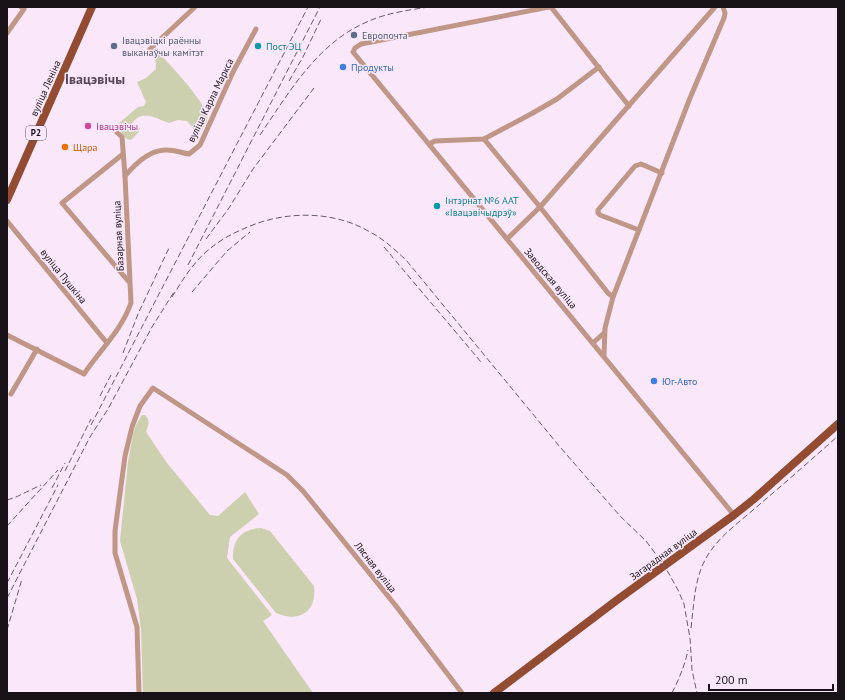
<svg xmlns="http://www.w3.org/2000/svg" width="845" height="700" viewBox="0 0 845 700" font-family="'PT Sans',sans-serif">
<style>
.green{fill:#ccd0af}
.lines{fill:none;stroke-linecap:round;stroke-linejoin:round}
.street{stroke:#c09687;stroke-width:5}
.primary{stroke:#934b31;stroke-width:8}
.rail{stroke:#685d68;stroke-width:1;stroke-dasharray:6 3;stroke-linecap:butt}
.service-dot{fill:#5c6f8a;stroke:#fae7f9;stroke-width:1.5}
.culture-dot{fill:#0f9aa8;stroke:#fae7f9;stroke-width:1.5}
.shop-dot{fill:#3f7fe0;stroke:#fae7f9;stroke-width:1.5}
.hotel-dot{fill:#d1479c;stroke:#fae7f9;stroke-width:1.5}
.food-dot{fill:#e8710a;stroke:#fae7f9;stroke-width:1.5}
.labels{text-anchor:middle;stroke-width:3;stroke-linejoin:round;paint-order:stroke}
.shield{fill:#fae7f9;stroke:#5c525c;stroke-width:1}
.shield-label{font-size:9px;font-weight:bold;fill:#181218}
.service-label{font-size:10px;fill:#4e5e75;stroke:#fae7f9;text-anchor:start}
.culture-label{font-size:10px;fill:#0d838f;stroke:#fae7f9;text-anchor:start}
.shop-label{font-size:10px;fill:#366cbe;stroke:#fae7f9;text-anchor:start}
.street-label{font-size:10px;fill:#181218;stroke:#fae7f9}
.hotel-label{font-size:10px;fill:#b23c85;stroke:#fae7f9;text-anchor:start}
.food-label{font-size:10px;fill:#c56008;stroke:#fae7f9;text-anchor:start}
.district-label{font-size:14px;font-weight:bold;fill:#584857;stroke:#fae7f9}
</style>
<rect width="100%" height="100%" fill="#fae7f9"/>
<g class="green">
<path d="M157,51c13,14 46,48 50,64 2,8 -5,13 -9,19h-3l-2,-6 -6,-7 -9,-1 -9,3c-17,-6 -27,-15 -40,4l1,5 6,-5 4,1 -2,5 -7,7c-8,0 -9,-9 -13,-16l20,-17 6,-1 2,-4 -9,-20 9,-4 10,-9 -1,-15z"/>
<path d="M142,415h3c6,6 3,10 1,17l21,31 43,52 8,1 27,-24 14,22 -29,23 -3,21 45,57 -9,6 50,72h-170l-2,-64 -4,-30 -17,-58 8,-79 5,-28 3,-9z"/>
<path d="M261,528l9,3 44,55c3,26 -15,37 -38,27l-43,-54c-1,-20 9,-30 28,-31z"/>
</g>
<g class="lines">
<g class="street">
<polyline points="549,7 361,44 355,48 353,52 734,515"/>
<polyline points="551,7 629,106"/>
<polyline points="7,33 24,9 21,7"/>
<polyline points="150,49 195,7"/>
<polyline points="484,139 540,207 608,293 613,297"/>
<polyline points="429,144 435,141 484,139 531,114 557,99 599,67"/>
<polyline points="123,154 62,203 129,282"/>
<path d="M125,176c10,-12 25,-27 42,-26 8,0 15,3 22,4l11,-9 33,-73 23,-43"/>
<polyline points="7,221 107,343"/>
<polyline points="639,230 600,215 598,213 598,210 635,166 641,164 662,173"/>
<polyline points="507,239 540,207 715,7"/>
<path d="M7,335l77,39c16,-24 37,-43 47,-71l-6,-127 -3,-39 -11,-10"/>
<polyline points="593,343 604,333"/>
<polyline points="604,356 605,328 613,297 690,98 724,18 725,13 723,7"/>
<polyline points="11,394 37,349"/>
<polyline points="139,693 137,627 115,553 115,531 125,456 132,427 140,406 153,388 287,475 303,491 396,606 462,693"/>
</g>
<g class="primary">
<polyline points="7,200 92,7"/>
<polyline points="494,693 617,600 734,515 754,499 838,424"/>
</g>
<g class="rail">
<polyline points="289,81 303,57 322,17"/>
<path d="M260,135c30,-44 58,-93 109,-114 18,-8 40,-11 60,-14"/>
<polyline points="206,239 229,208 253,169 314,88"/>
<polyline points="384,247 481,362"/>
<polyline points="188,265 320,7"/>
<polyline points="192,292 227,251 250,232"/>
<path d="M172,297c10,-16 20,-33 35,-46 15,-13 32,-21 51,-28 36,-12 78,-11 112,9 14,7 25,18 36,28l154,187 60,69 26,25 18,24 14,25 6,14 6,34 2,32 5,23"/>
<polyline points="123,353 138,314 169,248"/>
<polyline points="100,396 111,375"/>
<polyline points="91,425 308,7"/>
<polyline points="65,471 91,419"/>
<polyline points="52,488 65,463"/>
<polyline points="7,500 16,497 41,485"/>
<polyline points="7,526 58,470"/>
<polyline points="7,583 58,485"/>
<polyline points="7,598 90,437 108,409 152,327 174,292"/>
<path d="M691,628c3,-23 3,-47 14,-68 12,-23 36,-39 55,-56 26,-22 52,-45 78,-68"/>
<polyline points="7,630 22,579"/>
<path d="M672,693c7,-14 13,-28 16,-43"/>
</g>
</g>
<g class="service-dot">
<circle cx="354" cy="35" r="4"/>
<circle cx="114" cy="46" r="4"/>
</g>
<g class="culture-dot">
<circle cx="258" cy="46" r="4"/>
<circle cx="437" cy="206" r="4"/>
</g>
<g class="shop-dot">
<circle cx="343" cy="67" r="4"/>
<circle cx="654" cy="381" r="4"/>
</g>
<circle class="hotel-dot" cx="88" cy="126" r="4"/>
<circle class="food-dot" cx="65" cy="147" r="4"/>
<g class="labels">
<rect class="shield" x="26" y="126" width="20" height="14" rx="3"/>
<g class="shield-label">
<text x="36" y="136">Р2</text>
</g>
<g class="service-label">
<text x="362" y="39">Европочта</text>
<text x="122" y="44">Івацэвіцкі раённы<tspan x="122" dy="12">выканаўчы камітэт</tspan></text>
</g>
<g class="culture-label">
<text x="266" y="50">Пост ЭЦ</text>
<text x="445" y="204">Інтэрнат №6 ААТ<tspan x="445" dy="12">«Івацэвічыдрэў»</tspan></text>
</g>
<g class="shop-label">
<text x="351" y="71">Продукты</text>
<text x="662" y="385">Юг-Авто</text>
</g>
<g class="street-label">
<text transform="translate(45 88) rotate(-66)" y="4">вуліца Леніна</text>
<text transform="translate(210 100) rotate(-64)" y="4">вуліца Карла Маркса</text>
<text transform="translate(118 236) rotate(-93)" y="4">Базарная вуліца</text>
<text transform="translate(64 276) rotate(51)" y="4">вуліца Пушкіна</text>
<text transform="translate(551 278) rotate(50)" y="4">Заводская вуліца</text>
<text transform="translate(663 554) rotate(-36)" y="4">Загарадная вуліца</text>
<text transform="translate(376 567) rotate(52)" y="4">Лясная вуліца</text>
</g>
<g class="hotel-label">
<text x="96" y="130">Івацэвічы</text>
</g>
<g class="food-label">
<text x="73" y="151">Щара</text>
</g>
<g class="district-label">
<text x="95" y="84">Івацэвічы</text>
</g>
</g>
<rect width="845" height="700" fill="none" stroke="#181218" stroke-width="16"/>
<path d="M709 684v6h124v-6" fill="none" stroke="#181218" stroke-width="2"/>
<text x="715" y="684" font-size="12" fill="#181218" stroke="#fae7f9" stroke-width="3" paint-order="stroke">200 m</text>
</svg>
